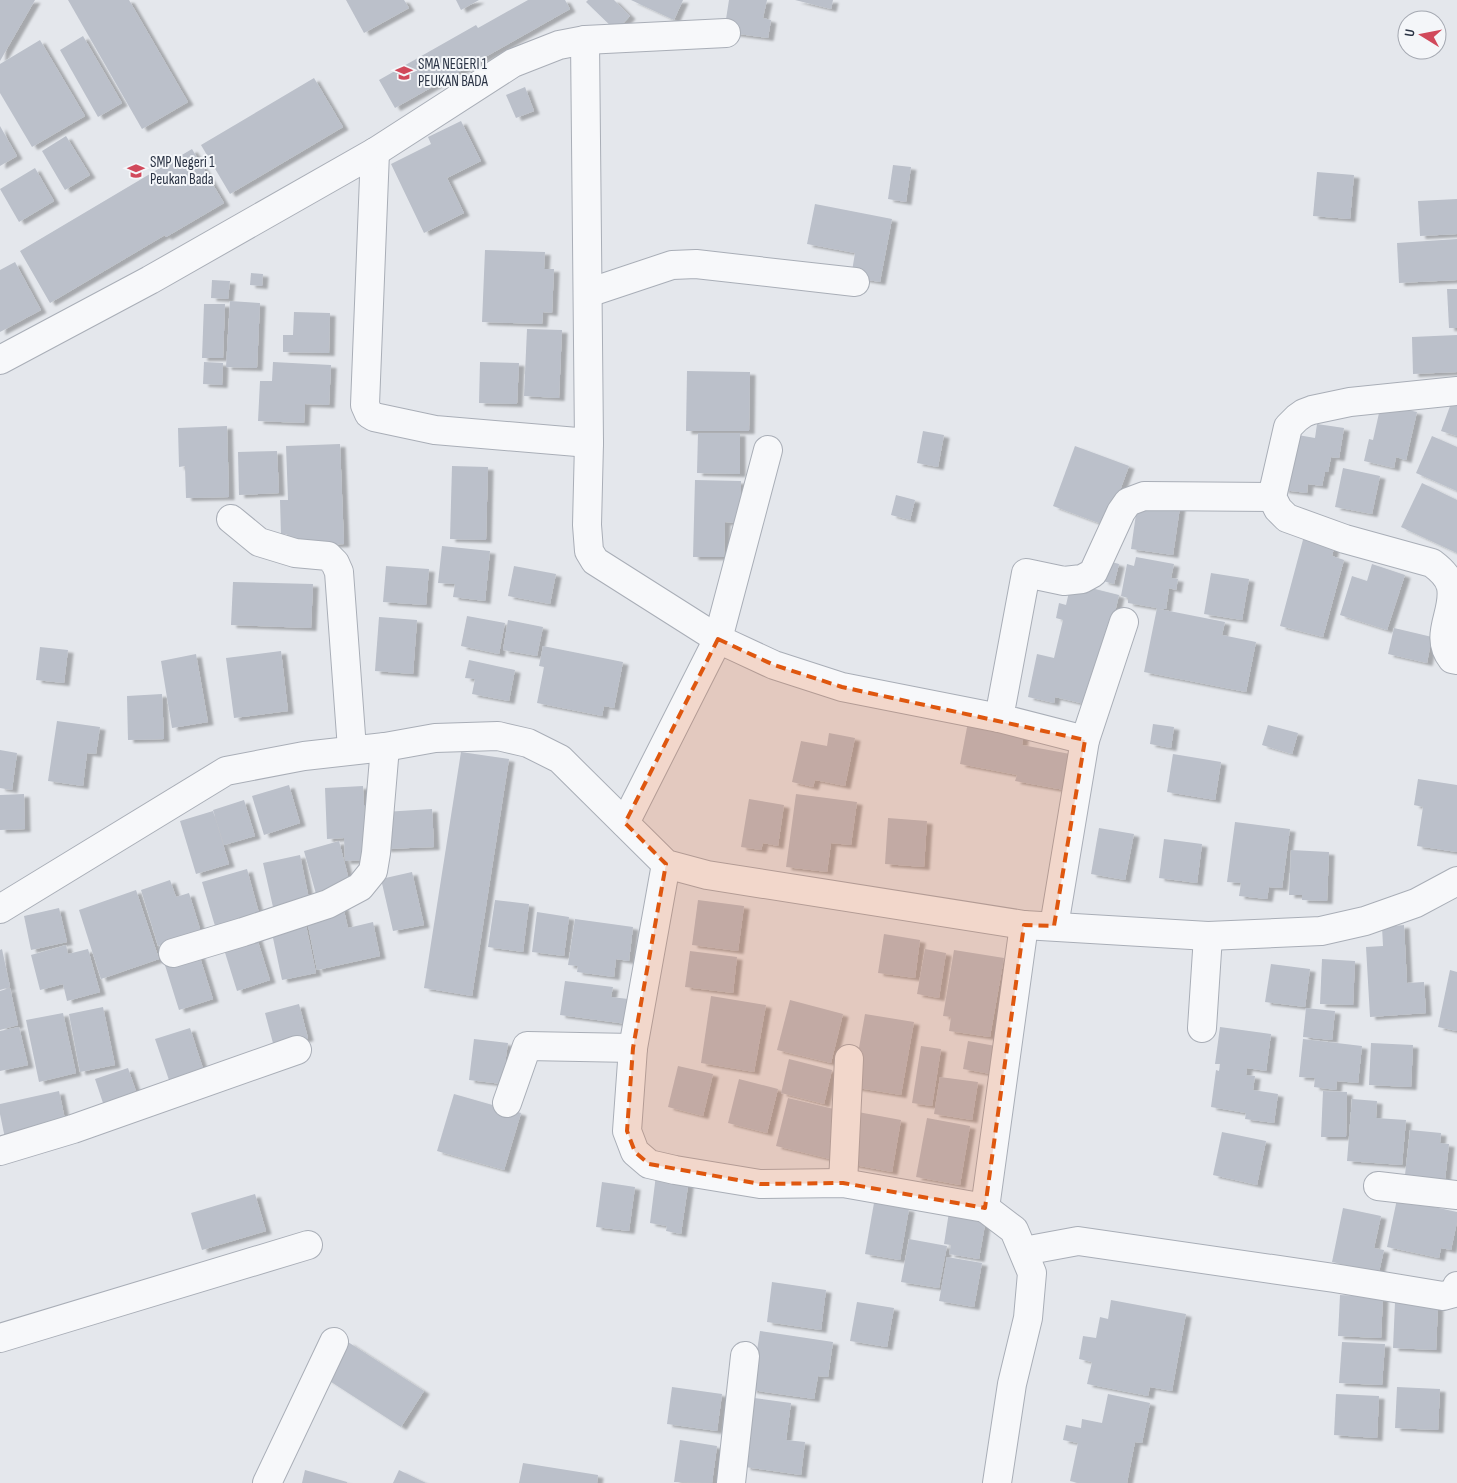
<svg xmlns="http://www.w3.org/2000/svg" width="1457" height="1483" viewBox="0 0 1457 1483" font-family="'Sofia Sans Condensed',sans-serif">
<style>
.building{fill:#bbc0ca;filter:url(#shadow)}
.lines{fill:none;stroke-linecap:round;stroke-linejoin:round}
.minor-casing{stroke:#a9aeb7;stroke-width:30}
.minor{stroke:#f7f8fa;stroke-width:28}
.marked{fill:#df570f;fill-opacity:0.2;stroke:#df570f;stroke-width:4;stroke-dasharray:10 6;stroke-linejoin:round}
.labels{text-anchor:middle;stroke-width:4;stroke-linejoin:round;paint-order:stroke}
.poi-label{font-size:15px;fill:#2b3445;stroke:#f4f6f9;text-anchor:start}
</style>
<defs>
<filter id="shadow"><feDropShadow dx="5.5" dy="3" stdDeviation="1" flood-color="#0004"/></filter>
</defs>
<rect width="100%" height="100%" fill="#e4e7ec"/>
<g class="building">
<polygon points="0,0 35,0 0,61"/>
<polygon points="68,0 129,0 188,102 142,129"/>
<polygon points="346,0 404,0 409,8 364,33"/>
<polygon points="456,0 479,0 461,10"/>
<polygon points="528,0 565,0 570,9 395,108 379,80 476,25 478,28"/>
<polygon points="588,0 614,0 630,16 616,31 586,2"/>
<polygon points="631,0 683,0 674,20"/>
<polygon points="729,0 767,0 763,18 771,20 768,38 724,32"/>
<polygon points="795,0 833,0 831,9"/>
<polygon points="83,36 122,103 98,117 60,50"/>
<polygon points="40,40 85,116 32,147 0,93 0,64"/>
<polygon points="314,78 343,127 230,194 201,145"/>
<polygon points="525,87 534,111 516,118 506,95"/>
<polygon points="461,121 481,161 447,178 464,213 424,233 391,164 431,144 428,137"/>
<polygon points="0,126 17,156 0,166"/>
<polygon points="66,136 90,175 65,190 42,151"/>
<polygon points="192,149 224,203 166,237 165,235 50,303 20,251"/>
<polygon points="893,165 911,167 906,202 888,199"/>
<polygon points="35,168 54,201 19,222 0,189"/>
<polygon points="1317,172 1354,175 1350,219 1313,216"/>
<polygon points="1457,199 1457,234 1420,236 1418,201"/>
<polygon points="815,204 892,219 880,282 851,277 855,253 807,244"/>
<polygon points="1457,239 1457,280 1399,283 1397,243"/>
<polygon points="485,250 545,252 544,269 554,269 552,313 543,312 542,324 482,322"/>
<polygon points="15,262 41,310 0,332 0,270"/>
<polygon points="251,273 263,274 262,286 250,285"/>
<polygon points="212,280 230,281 228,299 211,298"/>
<polygon points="1447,289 1457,289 1457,328 1449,328"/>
<polygon points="230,301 260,303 257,368 226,367"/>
<polygon points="204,304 225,304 223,358 202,358"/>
<polygon points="294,312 330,313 329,353 283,352 283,335 293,335"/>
<polygon points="527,329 562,330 559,398 524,396"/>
<polygon points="1457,335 1457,372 1413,374 1412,337"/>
<polygon points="204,362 223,363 222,385 203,384"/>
<polygon points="273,362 331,365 329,405 305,404 304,423 258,421 260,381 272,381"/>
<polygon points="480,362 519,363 517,404 479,403"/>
<polygon points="687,371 750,372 749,431 686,431"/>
<polygon points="1454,395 1457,396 1457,436 1441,431"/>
<polygon points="1381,404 1417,412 1406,460 1396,457 1394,468 1364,461 1369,439 1373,440"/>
<polygon points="1317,424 1344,428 1339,458 1331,457 1328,472 1325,472 1322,486 1308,484 1307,493 1283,490 1292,434 1315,438"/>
<polygon points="227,426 229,497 186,498 185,466 179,467 178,428"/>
<polygon points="923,431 944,435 938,467 917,463"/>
<polygon points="698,433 740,433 740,474 697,473"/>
<polygon points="1432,436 1457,447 1457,491 1416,473"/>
<polygon points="340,444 344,544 299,546 288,541 288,534 281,535 280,500 288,500 286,446"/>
<polygon points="1075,446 1129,466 1107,526 1053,506"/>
<polygon points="277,451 279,493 239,495 238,452"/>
<polygon points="452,466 488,467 486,540 450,539"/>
<polygon points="1343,468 1380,476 1372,514 1335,507"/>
<polygon points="695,480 741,481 741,523 725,522 724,557 693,557"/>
<polygon points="1422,483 1457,500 1457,553 1401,527"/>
<polygon points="896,495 915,500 910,520 891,515"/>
<polygon points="1138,500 1180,507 1173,555 1131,549"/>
<polygon points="1304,536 1335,545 1332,556 1344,560 1323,637 1280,626"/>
<polygon points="442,546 490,551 485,601 453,597 455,584 438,583"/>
<polygon points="1136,557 1174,564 1171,578 1178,579 1176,590 1169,588 1166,609 1159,609 1225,622 1222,635 1256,642 1246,692 1144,672 1157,608 1128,603 1128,598 1121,596 1127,564 1134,566"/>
<polygon points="1108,561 1119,564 1114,584 1103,581"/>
<polygon points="1372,564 1405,575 1387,630 1340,615 1352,576 1367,581"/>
<polygon points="386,566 429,569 426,605 383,602"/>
<polygon points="514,566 556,574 550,604 508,596"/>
<polygon points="1211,573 1249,579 1242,620 1204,614"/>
<polygon points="233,582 313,584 311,628 231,625"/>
<polygon points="1071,583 1119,595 1093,706 1055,697 1054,703 1028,697 1037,654 1054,658 1063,620 1056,618 1059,603 1066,605"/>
<polygon points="467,616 505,623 499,654 461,646"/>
<polygon points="379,617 417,620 413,674 375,671"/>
<polygon points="508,620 543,627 537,656 503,650"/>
<polygon points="1394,628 1432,637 1427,663 1388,654"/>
<polygon points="543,646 623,662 614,708 604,706 602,716 537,703 544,667 539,666"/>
<polygon points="40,647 68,650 64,683 36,680"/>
<polygon points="281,651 288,711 234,718 226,658"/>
<polygon points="196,654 208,722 172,728 161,661"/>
<polygon points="469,660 515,670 509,701 472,694 475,679 465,678"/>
<polygon points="162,694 164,739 128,740 127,696"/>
<polygon points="57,721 100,727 96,754 87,753 83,786 48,781"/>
<polygon points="968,722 1024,733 1022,745 1070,754 1064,790 1015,781 1017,775 960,764"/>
<polygon points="1153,724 1174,727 1171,748 1150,744"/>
<polygon points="1268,725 1298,733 1292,754 1262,745"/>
<polygon points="829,733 855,738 845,786 815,780 813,787 792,782 801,741 827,746"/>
<polygon points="0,750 17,753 12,790 0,788"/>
<polygon points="461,752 509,759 472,996 424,988"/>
<polygon points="1173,754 1221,762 1215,800 1167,792"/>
<polygon points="1418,779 1457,785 1457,852 1417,846 1423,807 1414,805"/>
<polygon points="289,785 300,823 264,835 252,796"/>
<polygon points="363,786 367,860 345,861 344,838 327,839 325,788"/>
<polygon points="24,794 25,829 0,830 0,795"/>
<polygon points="796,794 857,802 851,845 831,843 827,872 786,867"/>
<polygon points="749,799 784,805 778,846 763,843 761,850 741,847"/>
<polygon points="244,800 255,836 224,845 213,810"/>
<polygon points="432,809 434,847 385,849 384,812"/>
<polygon points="213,811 229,864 196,874 180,821"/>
<polygon points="888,818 927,821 924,867 885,864"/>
<polygon points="1235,822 1290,829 1282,888 1269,887 1267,899 1239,896 1241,883 1227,882"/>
<polygon points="1099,828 1134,834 1125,880 1091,874"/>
<polygon points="1164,839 1202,844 1197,883 1159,878"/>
<polygon points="339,841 350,884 316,894 304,851"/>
<polygon points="1291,850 1329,852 1327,901 1302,900 1302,895 1289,895"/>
<polygon points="300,855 309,899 273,907 263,863"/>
<polygon points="247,869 259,913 215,926 202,882"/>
<polygon points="412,872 424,925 393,931 381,879"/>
<polygon points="170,880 176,897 189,893 201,932 158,946 141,890"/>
<polygon points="136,890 159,959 101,979 79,910"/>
<polygon points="495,900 529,904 523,952 488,947"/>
<polygon points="698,900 744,906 738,951 692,945"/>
<polygon points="343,906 348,928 373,922 380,956 317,970 306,915"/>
<polygon points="59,908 67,942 31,950 24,916"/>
<polygon points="537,912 569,917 564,956 532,952"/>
<polygon points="304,916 316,973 282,980 270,924"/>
<polygon points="575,919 633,927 629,961 616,959 614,977 577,972 578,966 568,965"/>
<polygon points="1404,925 1407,983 1424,982 1426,1013 1370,1017 1366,947 1383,946 1382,927"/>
<polygon points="255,932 270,980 237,991 222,943"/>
<polygon points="884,934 920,940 915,978 878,973"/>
<polygon points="66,945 68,954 88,949 100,992 67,1001 63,984 40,990 31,955"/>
<polygon points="2,949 10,987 0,990 0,950"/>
<polygon points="925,949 946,953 939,998 917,994"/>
<polygon points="954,950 1004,958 990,1037 949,1031 951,1017 943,1016"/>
<polygon points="198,951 213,999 179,1010 164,962"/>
<polygon points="690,951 737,957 733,993 685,987"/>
<polygon points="1322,959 1355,961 1353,1005 1320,1004"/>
<polygon points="1271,964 1310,969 1305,1007 1265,1002"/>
<polygon points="1450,970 1457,972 1457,1031 1438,1027"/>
<polygon points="565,981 613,987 611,997 637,1000 634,1025 560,1015"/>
<polygon points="10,988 18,1025 0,1030 0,991"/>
<polygon points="711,996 766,1005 754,1072 701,1063"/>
<polygon points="790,1000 843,1014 831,1063 777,1050"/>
<polygon points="299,1004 308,1038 274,1047 265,1013"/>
<polygon points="103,1007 115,1065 80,1072 69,1014"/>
<polygon points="1306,1008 1335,1011 1332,1040 1303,1037"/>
<polygon points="63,1013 76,1073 39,1082 26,1020"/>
<polygon points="865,1014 914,1022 901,1095 852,1087"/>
<polygon points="19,1027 28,1065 0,1071 0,1031"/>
<polygon points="1220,1027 1271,1034 1266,1071 1247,1068 1246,1075 1255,1076 1253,1090 1278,1094 1274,1123 1245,1119 1246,1113 1211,1107 1216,1070 1219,1071 1220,1064 1215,1064"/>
<polygon points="190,1028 206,1078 172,1089 155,1039"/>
<polygon points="474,1039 508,1043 502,1084 469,1080"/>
<polygon points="1303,1039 1362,1046 1358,1083 1337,1081 1336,1090 1314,1087 1315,1078 1299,1077"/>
<polygon points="968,1041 1001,1047 996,1075 963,1069"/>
<polygon points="1371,1043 1413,1045 1411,1087 1369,1085"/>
<polygon points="921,1046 941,1049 932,1106 912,1103"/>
<polygon points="789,1059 832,1070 824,1104 781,1093"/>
<polygon points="678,1066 713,1074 703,1116 668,1107"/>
<polygon points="128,1068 140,1103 107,1115 95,1079"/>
<polygon points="940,1077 978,1082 972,1120 934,1114"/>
<polygon points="739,1079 778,1089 767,1133 728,1123"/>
<polygon points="59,1091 67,1129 6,1143 0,1114 0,1104"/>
<polygon points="1323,1091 1347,1092 1346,1137 1321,1137"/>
<polygon points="454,1094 521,1113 504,1170 437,1151"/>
<polygon points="788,1098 842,1111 830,1159 776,1146"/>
<polygon points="1352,1099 1377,1101 1376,1118 1406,1120 1402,1165 1347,1161"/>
<polygon points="858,1112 901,1120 892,1172 849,1164"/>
<polygon points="927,1118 970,1126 960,1185 916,1177"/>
<polygon points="1410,1130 1441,1133 1440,1143 1449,1144 1445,1180 1405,1175"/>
<polygon points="1222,1132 1266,1141 1257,1185 1213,1175"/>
<polygon points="656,1175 689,1179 681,1234 666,1231 667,1226 650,1223"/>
<polygon points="602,1182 635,1187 629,1231 596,1227"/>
<polygon points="255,1194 266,1231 202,1250 191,1213"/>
<polygon points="1397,1199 1457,1212 1457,1222 1451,1250 1441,1248 1439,1258 1387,1247"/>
<polygon points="874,1203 909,1209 900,1260 865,1254"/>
<polygon points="1343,1208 1381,1216 1374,1248 1384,1250 1379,1272 1332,1262"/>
<polygon points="949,1212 986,1219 979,1259 949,1254 951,1245 944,1244"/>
<polygon points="909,1239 947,1246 939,1288 901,1282"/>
<polygon points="947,1257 982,1263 974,1307 939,1301"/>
<polygon points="772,1282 826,1290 821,1330 767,1322"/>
<polygon points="1340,1295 1383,1297 1381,1338 1338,1336"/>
<polygon points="1111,1300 1186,1314 1172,1391 1150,1387 1148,1396 1087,1384 1092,1362 1079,1359 1083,1336 1096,1338 1100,1317 1108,1319"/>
<polygon points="857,1302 894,1308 887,1347 850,1341"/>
<polygon points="1395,1302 1438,1305 1436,1350 1393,1348"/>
<polygon points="760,1331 833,1342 828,1377 818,1376 814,1399 751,1390"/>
<polygon points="348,1342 424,1391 401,1427 325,1378"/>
<polygon points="1342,1342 1385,1344 1382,1385 1339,1383"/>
<polygon points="672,1387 722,1394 717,1431 667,1424"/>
<polygon points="1397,1387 1440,1389 1438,1430 1395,1428"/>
<polygon points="1108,1394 1150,1403 1142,1443 1135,1442 1127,1483 1078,1483 1070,1481 1078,1443 1063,1440 1066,1425 1081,1428 1082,1419 1102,1423"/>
<polygon points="1336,1394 1379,1396 1377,1438 1334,1435"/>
<polygon points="754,1398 791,1403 786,1440 805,1442 801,1475 745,1467"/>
<polygon points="680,1440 717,1446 712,1483 674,1482"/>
<polygon points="523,1463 598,1475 597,1483 519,1483"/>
<polygon points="305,1470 347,1482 347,1483 302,1483"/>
<polygon points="399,1470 426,1483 393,1483"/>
</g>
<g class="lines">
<g class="minor-casing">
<g id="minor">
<polyline points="585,40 589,443 587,525 589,551 595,561 718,639 774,665 842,687 999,718"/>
<polyline points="375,152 365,405 369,414 374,417 435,430 589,443"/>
<polyline points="588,293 672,265 696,264 855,282"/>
<polyline points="0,360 150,280 375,152 513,63 559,45 585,40 726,33"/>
<path d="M1457,391l-107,11 -38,8 -8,3 -7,5 -9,9 -16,70 6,12 9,9 58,21 87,24c8,6 17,14 19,24 5,25 -18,48 1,72l5,1"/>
<polyline points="231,519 259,542 295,553 328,556 335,563 339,572 352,749"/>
<polyline points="1085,740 999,718 1026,573 1064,581 1082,579 1093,573 1121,512 1128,502 1144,496 1272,497"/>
<polyline points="625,823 718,639 768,450"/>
<polyline points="666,864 633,1048 627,1131 635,1152 649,1164 675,1170 760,1184 843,1183 985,1208"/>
<polyline points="0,909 226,771 304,756 385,747 435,738 498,736 528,743 560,759 666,864 707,875 1024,925 1208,936 1321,931 1365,921 1416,903 1457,881"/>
<polyline points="1054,926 1085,740 1124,622"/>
<polyline points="173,953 243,932 328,904 360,887 373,871 376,853 385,747"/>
<polyline points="1202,1028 1208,936"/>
<polyline points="507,1103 527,1046 633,1048"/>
<polyline points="0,1151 73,1129 297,1050"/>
<polyline points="843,1183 849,1059"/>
<polyline points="1378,1186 1457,1195"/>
<polyline points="1024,1251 1078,1241 1334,1278 1443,1296 1454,1293 1457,1286"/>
<polyline points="0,1338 308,1245"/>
<polyline points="267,1483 334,1342"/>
<polyline points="731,1483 745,1356"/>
<polyline points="997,1483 1012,1384 1028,1318 1032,1273 1014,1230 985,1208 1024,925"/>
</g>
</g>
<use href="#minor" class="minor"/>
</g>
<path class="marked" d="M718,639l56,26 68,22 243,53 -31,186 -30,-1 -39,283 -142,-25 -83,1 -111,-20 -14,-12 -8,-21 6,-83 33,-184 -41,-41z"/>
<defs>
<g id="school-bare" transform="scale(1.35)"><path d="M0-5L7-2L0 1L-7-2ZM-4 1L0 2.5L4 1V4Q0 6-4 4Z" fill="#d1495b" stroke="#f4f6f9" stroke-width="2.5" paint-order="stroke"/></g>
</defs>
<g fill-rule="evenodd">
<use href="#school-bare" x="404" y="73"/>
<use href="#school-bare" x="136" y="171"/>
</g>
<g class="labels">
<g class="poi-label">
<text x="418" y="69">SMA NEGERI 1<tspan x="418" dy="17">PEUKAN BADA</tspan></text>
<text x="150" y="167">SMP Negeri 1<tspan x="150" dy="17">Peukan Bada</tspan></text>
</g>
</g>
<g transform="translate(1422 35) rotate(280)"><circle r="24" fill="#f4f6f9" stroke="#a4a8b1"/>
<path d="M0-4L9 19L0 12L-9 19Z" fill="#d1495b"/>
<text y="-8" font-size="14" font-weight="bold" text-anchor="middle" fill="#2b3445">U</text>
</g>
</svg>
